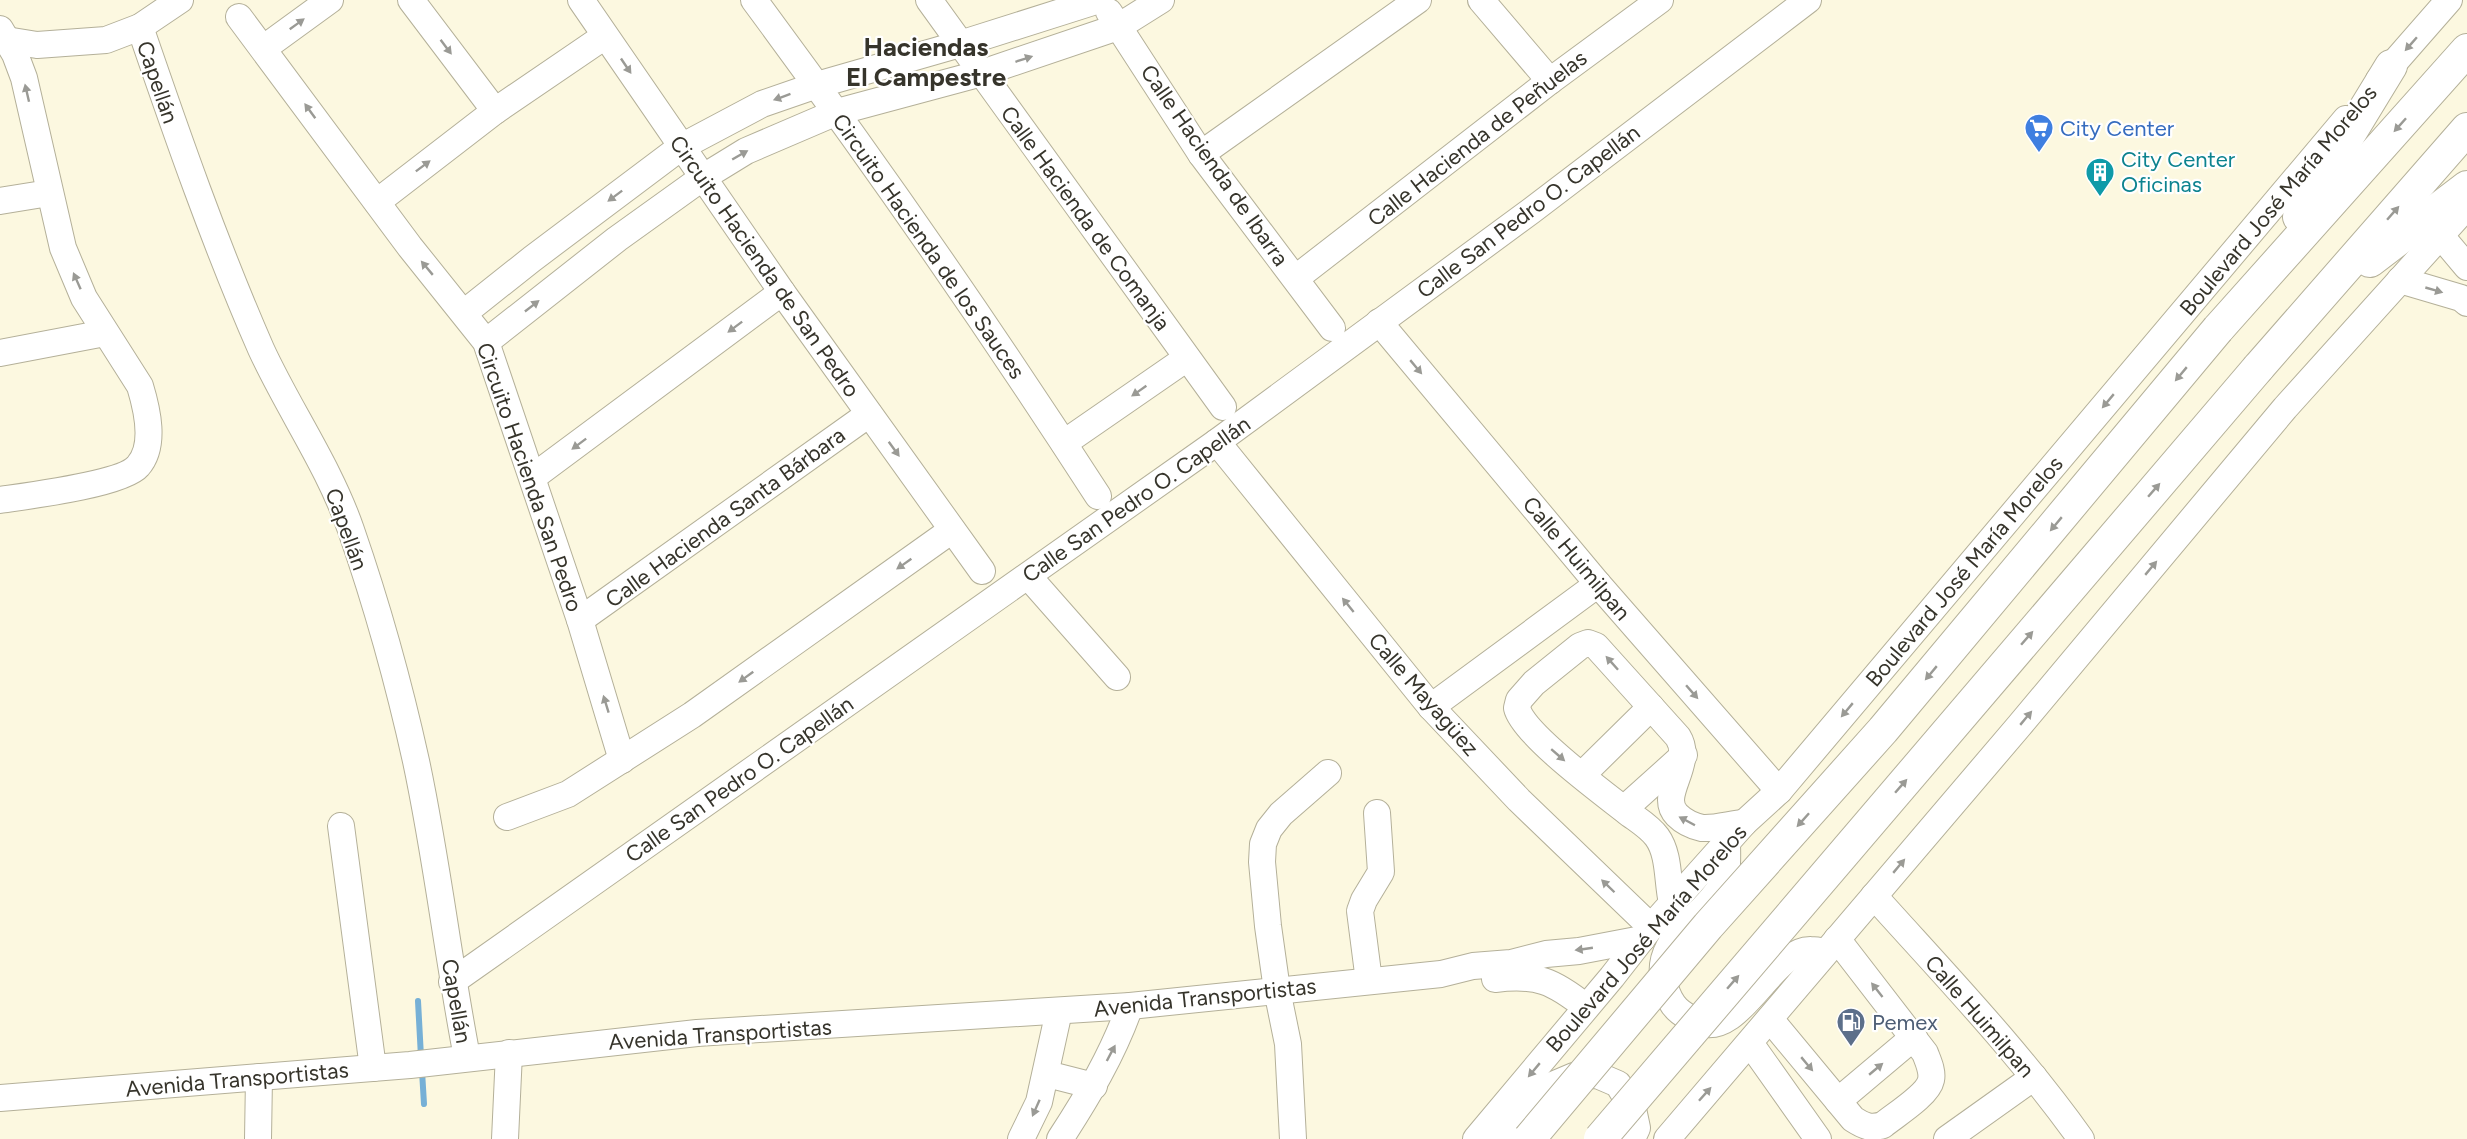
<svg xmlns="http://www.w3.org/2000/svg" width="2467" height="1139" viewBox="0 0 2467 1139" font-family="Figtree,sans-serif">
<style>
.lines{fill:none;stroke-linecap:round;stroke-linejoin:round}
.stream{stroke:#76b0d6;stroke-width:6}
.minor-casing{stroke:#b4b099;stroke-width:28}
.major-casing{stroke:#b4b099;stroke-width:34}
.minor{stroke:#fff;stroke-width:26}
.major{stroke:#fff;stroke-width:32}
.major-bridge-casing{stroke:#b4b099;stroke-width:34;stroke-linecap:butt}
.major-bridge{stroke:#fff;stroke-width:32}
.oneway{fill:#9a9a95}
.labels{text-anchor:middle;stroke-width:4.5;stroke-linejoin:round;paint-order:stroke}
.street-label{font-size:22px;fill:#36342b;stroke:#fff}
.shop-label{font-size:22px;fill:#366cbe;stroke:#fff;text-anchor:start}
.culture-label{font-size:22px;fill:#0d838f;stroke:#fff;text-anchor:start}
.service-label{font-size:22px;fill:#4e5e75;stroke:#fff;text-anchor:start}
.quarter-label{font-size:26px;font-weight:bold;fill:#36342b;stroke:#fff}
</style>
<rect width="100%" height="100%" fill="#fcf8e0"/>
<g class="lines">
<g class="stream">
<polyline points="418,1001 421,1057"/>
<polyline points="422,1071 424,1104"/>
</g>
<g class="minor-casing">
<g id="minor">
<polyline points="411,0 495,111"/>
<polyline points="581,0 782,292 982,571"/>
<path d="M754,0c120,162 235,327 344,496"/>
<polyline points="929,0 1223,407"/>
<polyline points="1481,0 1550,81"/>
<polyline points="1109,12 1201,154 1332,328"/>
<polyline points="239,17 410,247 486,342 580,620 622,760"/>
<path d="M140,27c37,108 75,217 121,322 28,61 68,117 90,181 26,75 48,154 65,231 21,98 32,198 51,296"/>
<path d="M0,29l15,25 9,24 39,170 21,50 56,88c7,23 16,60 -2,80 -15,18 -111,30 -138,34"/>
<polyline points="0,39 37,45 106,40 140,27 180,0"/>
<polyline points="264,48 330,0"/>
<polyline points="2379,80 2449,0"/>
<polyline points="1201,154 1418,0"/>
<polyline points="0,201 49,193"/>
<polyline points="377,202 495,111 605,36"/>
<polyline points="2441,236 2467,267"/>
<polyline points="1296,278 1550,81 1660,0"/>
<polyline points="2400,280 2461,298 2467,303"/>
<polyline points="464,313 532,259 681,147 762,104 817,85 960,44 1099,0"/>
<polyline points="1379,322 1598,584 1779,791"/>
<polyline points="486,342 617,239 702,178 746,151 837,112 982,73 1118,27 1161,0"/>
<polyline points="0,353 105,333"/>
<polyline points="1217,442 1431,707 1519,800 1651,927"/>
<polyline points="1064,443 1187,358"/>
<polyline points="533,477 782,292"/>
<polyline points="1028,576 1117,677"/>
<polyline points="580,620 869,414"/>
<polyline points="1431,707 1598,584"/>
<polyline points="1582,775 1651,707"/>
<polyline points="1624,809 1684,755"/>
<polyline points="507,817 568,794 692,715 952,530"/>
<polyline points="341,826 373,1068"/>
<path d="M1727,841c0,15 2,32 -6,45 -20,35 -70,53 -56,101 6,20 15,27 33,35 42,18 73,-73 113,-72 4,0 9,1 13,2"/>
<path d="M1874,896c71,79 145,156 207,243"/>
<path d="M1672,903c-5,-21 -2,-48 -15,-66 -8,-11 -21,-18 -31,-26 -24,-19 -103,-77 -109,-103l2,-8 15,-17 46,-37 8,-3 8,3 82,91c17,28 -21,58 -1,78 7,7 16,11 25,13 13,1 29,-4 42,-5"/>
<path d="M1495,979c43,-5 58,2 91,28"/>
<polyline points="1369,981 1360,911 1364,900 1381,872 1377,813"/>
<polyline points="452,982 1217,442 1531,211 1808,0"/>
<path d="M1770,1019l83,100c11,7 17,10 30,6 12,-10 45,-30 48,-45 2,-9 -3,-19 -6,-27l-88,-114"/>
<polyline points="1750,1043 1818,1139"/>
<polyline points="1047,1074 1094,1086"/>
<polyline points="0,1098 410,1065 697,1033 1130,1006 1441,974 1473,966 1511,963 1546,954 1579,951 1642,939"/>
<polyline points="1838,1101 1914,1037"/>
<polyline points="258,1139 259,1077"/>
<polyline points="505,1139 509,1053"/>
<polyline points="1021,1139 1039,1102 1059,1011"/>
<path d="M1060,1139c28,-43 53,-85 70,-133"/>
<polyline points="1293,1139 1288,1044 1277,990 1268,926 1262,862 1263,844 1269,829 1281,814 1328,773"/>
<polyline points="1476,1139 1612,977 1651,927 1744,823 1779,791 2346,119"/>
<polyline points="1504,1139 1548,1087 1574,1076 1597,1075 1618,1084 1633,1109 1637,1128 1632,1139"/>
<polyline points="1667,1139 2019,726 2285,408 2467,206"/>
<polyline points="1947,1139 2034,1077"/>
</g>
</g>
<g class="major-casing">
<g id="major">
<polyline points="2299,217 2391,66"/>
<polyline points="2370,261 2467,187"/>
<polyline points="2218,329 2467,50"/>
<polyline points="2258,368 2467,129"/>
</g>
</g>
<use href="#minor" class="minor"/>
<use href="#major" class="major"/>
<g class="major-bridge-casing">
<g id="major-bridge">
<polyline points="1529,1139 1708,926 1883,730 2218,329"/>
<polyline points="1600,1139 2258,368"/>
</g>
</g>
<use href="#major-bridge" class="major-bridge"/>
</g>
<defs><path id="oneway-solid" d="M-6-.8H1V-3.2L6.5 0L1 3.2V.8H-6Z" transform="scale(1.5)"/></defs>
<g class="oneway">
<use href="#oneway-solid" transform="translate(297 24) rotate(-36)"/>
<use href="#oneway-solid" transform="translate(2411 44) rotate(131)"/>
<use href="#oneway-solid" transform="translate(446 47) rotate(53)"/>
<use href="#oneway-solid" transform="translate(1024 59) rotate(-18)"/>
<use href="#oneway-solid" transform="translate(626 66) rotate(56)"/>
<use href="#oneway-solid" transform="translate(27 93) rotate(-103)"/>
<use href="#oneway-solid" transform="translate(782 97) rotate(160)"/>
<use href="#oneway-solid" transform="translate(310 111) rotate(-126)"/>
<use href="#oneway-solid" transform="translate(2400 125) rotate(132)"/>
<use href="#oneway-solid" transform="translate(740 155) rotate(-30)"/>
<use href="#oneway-solid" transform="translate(423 166) rotate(-37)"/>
<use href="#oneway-solid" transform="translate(615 196) rotate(143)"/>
<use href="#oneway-solid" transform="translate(2393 213) rotate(-49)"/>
<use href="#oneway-solid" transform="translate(427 268) rotate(-130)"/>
<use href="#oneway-solid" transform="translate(77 281) rotate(-114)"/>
<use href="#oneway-solid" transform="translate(2434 290) rotate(16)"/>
<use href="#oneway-solid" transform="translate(532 306) rotate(-38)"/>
<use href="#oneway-solid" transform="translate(735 327) rotate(143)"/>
<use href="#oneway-solid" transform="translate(1416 367) rotate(50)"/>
<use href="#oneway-solid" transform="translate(2181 374) rotate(130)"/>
<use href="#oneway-solid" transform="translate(1139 391) rotate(145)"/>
<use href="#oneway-solid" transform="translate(2108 401) rotate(130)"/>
<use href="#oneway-solid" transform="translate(579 444) rotate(143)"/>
<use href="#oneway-solid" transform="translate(894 449) rotate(54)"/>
<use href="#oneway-solid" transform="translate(2154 490) rotate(-49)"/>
<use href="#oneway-solid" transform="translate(2056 524) rotate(130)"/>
<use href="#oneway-solid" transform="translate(904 564) rotate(145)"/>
<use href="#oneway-solid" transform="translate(2151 568) rotate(-50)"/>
<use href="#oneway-solid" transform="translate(1348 605) rotate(-129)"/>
<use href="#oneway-solid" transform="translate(2027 638) rotate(-49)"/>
<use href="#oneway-solid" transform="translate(1612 663) rotate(-132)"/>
<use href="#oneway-solid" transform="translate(1931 673) rotate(130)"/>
<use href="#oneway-solid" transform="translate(746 677) rotate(144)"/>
<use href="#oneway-solid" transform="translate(1692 692) rotate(49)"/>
<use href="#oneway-solid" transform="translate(606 704) rotate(-107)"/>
<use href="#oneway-solid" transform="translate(1847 710) rotate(130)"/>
<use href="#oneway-solid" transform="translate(2026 718) rotate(-50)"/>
<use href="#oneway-solid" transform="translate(1558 755) rotate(41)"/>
<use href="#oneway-solid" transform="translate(1901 786) rotate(-49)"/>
<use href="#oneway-solid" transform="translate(1803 820) rotate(132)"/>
<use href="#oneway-solid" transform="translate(1687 821) rotate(-152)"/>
<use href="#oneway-solid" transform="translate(1899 866) rotate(-50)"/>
<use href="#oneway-solid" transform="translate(1608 886) rotate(-136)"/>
<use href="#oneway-solid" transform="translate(1584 949) rotate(172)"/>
<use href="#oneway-solid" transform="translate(1733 982) rotate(-49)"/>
<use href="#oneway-solid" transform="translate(1877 990) rotate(-128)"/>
<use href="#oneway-solid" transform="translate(1111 1053) rotate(-62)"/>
<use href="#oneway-solid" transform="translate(1807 1064) rotate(50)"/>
<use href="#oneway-solid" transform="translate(1876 1069) rotate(-40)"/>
<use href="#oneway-solid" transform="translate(1534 1070) rotate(130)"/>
<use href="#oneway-solid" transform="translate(1705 1094) rotate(-48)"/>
<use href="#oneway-solid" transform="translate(1036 1108) rotate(114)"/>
</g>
<defs>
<g id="supermarket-pin" transform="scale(1.5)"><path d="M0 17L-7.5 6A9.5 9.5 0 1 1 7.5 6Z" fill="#3f7fe0" stroke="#fff"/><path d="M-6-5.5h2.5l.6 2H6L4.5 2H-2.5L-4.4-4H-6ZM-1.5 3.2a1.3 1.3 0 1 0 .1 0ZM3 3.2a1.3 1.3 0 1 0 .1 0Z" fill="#fff"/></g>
<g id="building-pin" transform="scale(1.5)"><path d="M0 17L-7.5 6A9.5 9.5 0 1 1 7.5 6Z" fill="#0f9aa8" stroke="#fff"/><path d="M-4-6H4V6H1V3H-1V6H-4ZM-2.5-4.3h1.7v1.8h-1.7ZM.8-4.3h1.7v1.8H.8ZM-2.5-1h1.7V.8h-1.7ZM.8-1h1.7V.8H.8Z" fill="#fff"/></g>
<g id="fuel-pin" transform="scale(1.5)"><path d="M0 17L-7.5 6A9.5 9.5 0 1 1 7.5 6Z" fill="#5c6f8a" stroke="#fff"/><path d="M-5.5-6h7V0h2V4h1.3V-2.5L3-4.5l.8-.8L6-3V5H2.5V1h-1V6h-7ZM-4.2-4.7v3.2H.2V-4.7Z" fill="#fff"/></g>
</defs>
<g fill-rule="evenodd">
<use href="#supermarket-pin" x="2039" y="128"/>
<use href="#building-pin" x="2100" y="172"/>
<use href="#fuel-pin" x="1851" y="1022"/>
</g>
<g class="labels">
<g class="street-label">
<text transform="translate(158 82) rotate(71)" y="8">Capellán</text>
<text transform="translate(1477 138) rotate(-38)" y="8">Calle Hacienda de Peñuelas</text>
<text transform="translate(1215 165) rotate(55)" y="8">Calle Hacienda de Ibarra</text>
<text transform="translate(2278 200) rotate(-50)" y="8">Boulevard José María Morelos</text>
<text transform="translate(1528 211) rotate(-37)" y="8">Calle San Pedro O. Capellán</text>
<text transform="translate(1086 218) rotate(54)" y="8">Calle Hacienda de Comanja</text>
<text transform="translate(929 246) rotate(55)" y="8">Circuito Hacienda de los Sauces</text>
<text transform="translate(765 266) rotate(55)" y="8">Circuito Hacienda de San Pedro</text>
<text transform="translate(530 477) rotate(71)" y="8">Circuito Hacienda San Pedro</text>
<text transform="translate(1136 499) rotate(-35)" y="8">Calle San Pedro O. Capellán</text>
<text transform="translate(725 517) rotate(-36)" y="8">Calle Hacienda Santa Bárbara</text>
<text transform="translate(347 529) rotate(70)" y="8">Capellán</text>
<text transform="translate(1577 558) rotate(50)" y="8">Calle Huimilpan</text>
<text transform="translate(1964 571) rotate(-50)" y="8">Boulevard José María Morelos</text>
<text transform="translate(1424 694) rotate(49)" y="8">Calle Mayagüez</text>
<text transform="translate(739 779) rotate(-35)" y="8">Calle San Pedro O. Capellán</text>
<text transform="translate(1646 938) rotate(-49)" y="8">Boulevard José María Morelos</text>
<text transform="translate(1205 997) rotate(-6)" y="8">Avenida Transportistas</text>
<text transform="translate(457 1001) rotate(80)" y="8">Capellán</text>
<text transform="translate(1980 1016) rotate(49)" y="8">Calle Huimilpan</text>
<text transform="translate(720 1034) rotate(-4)" y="8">Avenida Transportistas</text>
<text transform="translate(237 1079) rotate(-5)" y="8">Avenida Transportistas</text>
</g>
<g class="shop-label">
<text x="2060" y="136">City Center</text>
</g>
<g class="culture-label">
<text x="2121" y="167">City Center<tspan x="2121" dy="25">Oficinas</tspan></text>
</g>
<g class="service-label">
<text x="1872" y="1030">Pemex</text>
</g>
<g class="quarter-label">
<text x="926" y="56">Haciendas<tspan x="926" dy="30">El Campestre</tspan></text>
</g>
</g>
</svg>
